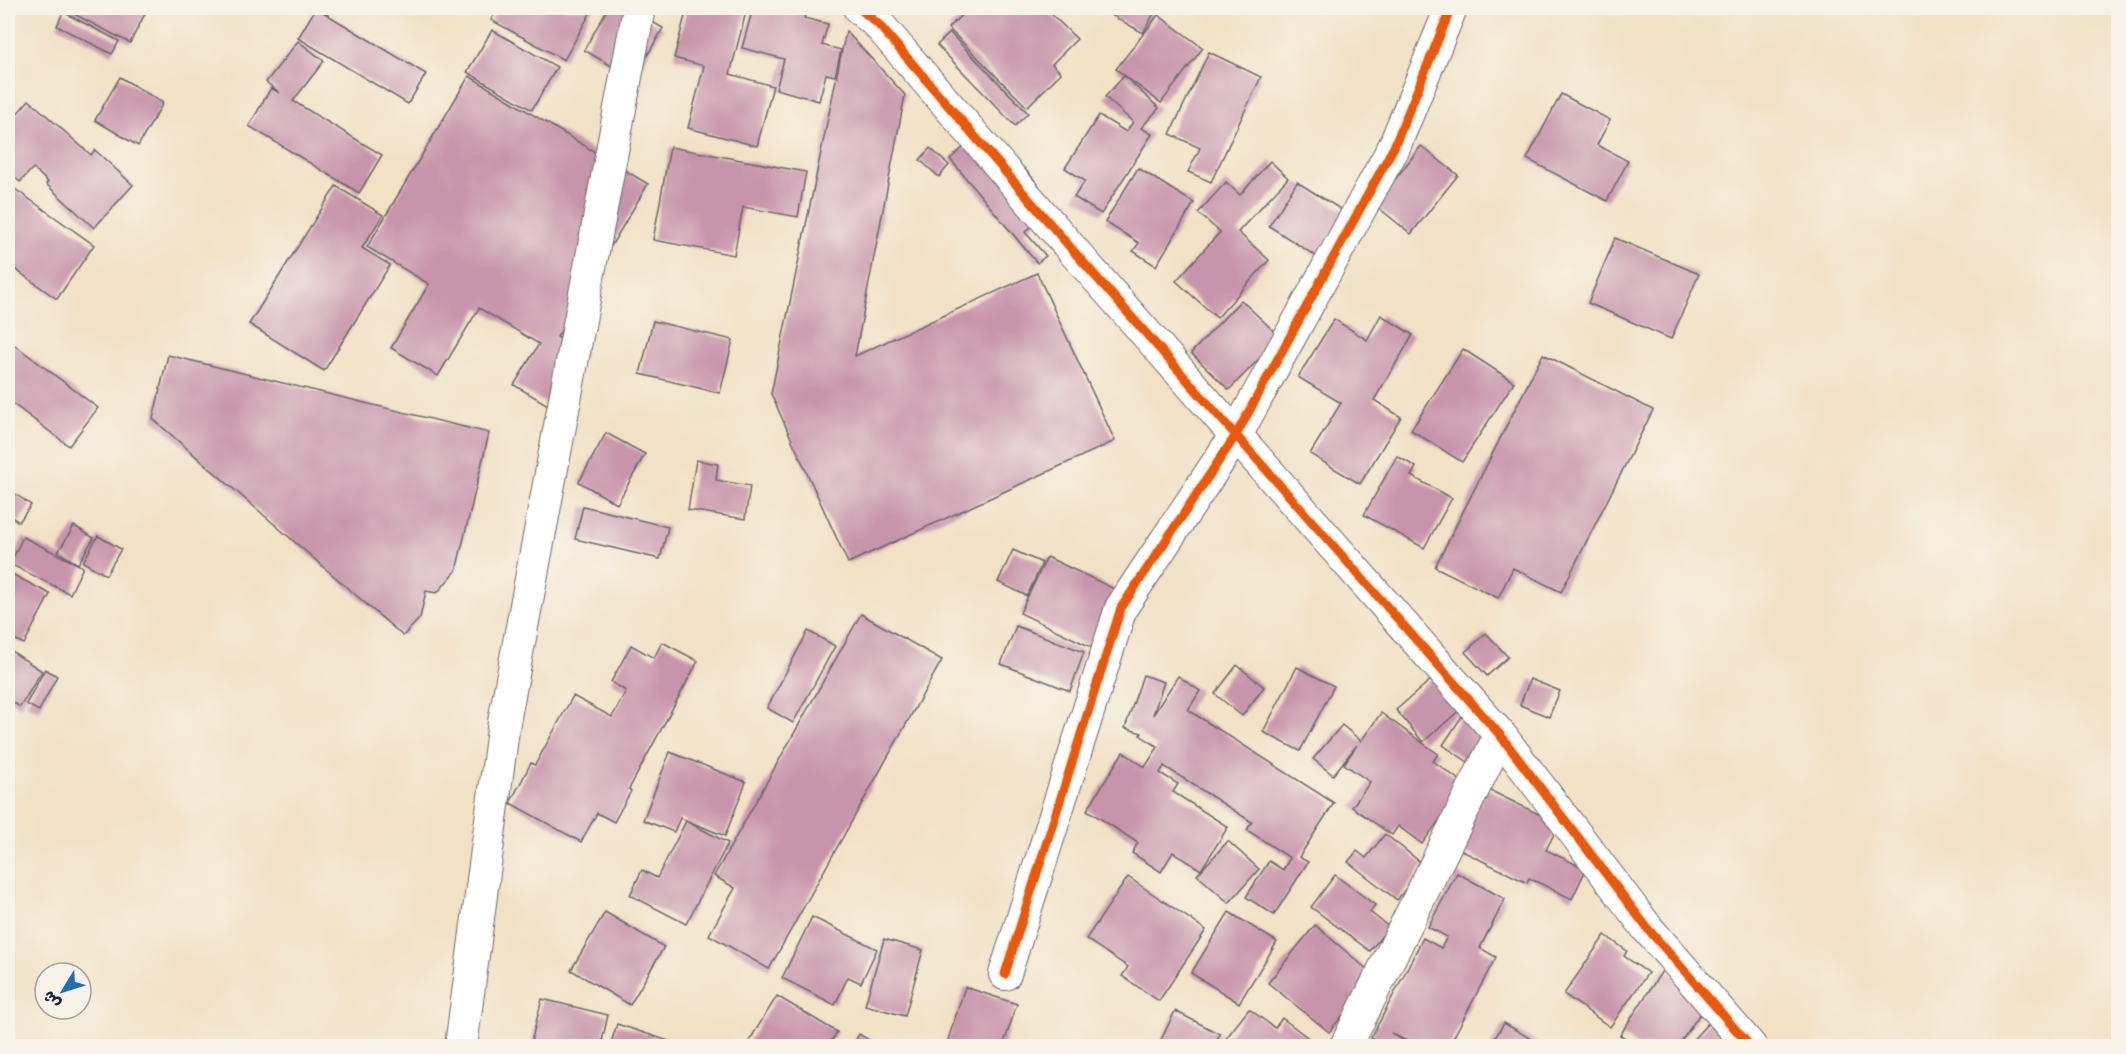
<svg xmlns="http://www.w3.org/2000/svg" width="2126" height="1054" viewBox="0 0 2126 1054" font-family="Delius,'Playpen Sans Arabic',sans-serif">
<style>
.building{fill:#c795ab}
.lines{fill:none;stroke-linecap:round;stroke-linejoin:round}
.minor-casing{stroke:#6b656b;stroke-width:34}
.minor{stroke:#fff;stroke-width:32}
.cycleway-casing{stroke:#f7f3e8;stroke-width:13}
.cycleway{stroke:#e8590c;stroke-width:9}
</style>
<rect width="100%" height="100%" fill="#f7f3e8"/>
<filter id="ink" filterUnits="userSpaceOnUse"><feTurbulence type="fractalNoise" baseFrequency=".0167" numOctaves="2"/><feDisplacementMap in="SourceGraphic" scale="12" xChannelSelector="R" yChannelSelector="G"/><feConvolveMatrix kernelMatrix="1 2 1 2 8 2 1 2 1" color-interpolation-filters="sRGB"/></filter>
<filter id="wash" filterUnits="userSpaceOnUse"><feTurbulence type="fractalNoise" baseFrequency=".008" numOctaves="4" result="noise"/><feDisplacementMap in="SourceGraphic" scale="24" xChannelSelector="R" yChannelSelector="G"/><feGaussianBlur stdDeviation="1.35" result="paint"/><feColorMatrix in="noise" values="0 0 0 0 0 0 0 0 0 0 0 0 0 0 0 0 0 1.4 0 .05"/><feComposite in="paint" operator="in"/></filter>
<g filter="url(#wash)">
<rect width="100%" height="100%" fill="#f2e1c5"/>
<g id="blocks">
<g class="building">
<polygon points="75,8 148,8 130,43 72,13"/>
<polygon points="316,8 426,74 408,104 298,38"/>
<polygon points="498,8 593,8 564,60 491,20"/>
<polygon points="608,8 628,8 663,28 634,79 584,50"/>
<polygon points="687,8 747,8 730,74 773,86 757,146 688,128 704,66 674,58"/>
<polygon points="753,8 807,8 804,18 828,24 822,45 841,50 835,76 826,74 819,101 776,89 784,59 742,48"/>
<polygon points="969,8 1045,8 1077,39 1052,64 1061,73 1027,107 948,28"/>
<polygon points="1106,8 1157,8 1143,33 1104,11"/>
<polygon points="63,12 119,41 112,54 57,26"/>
<polygon points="1158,15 1203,48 1161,103 1116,69"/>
<polygon points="492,30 557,67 532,110 467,72"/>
<polygon points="846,31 905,95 855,356 1037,273 1115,441 848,563 771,394"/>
<polygon points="950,33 1028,113 1015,126 937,45"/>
<polygon points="298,41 324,61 293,101 382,155 359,193 249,126 271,88 280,93 266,82"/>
<polygon points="1209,52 1261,77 1211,182 1188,172 1200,148 1170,134"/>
<polygon points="469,76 648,184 557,337 585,354 553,408 514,385 539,344 479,308 438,376 391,348 429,284 367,247"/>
<polygon points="1124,76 1159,108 1141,128 1152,134 1101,214 1074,197 1085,181 1065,168 1099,115 1126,132 1133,122 1105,97"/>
<polygon points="120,77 163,103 138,146 95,120"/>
<polygon points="1561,94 1610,120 1597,145 1628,161 1607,201 1527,159"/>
<polygon points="29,100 91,155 95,150 133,185 94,228 46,184 48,182 33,168 20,182 8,171 8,124"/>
<polygon points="973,139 1009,182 1024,168 1038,184 1036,187 1053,208 1025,232 1046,256 1037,263 950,159"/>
<polygon points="1421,146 1458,175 1411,234 1375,205"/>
<polygon points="670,147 806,172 798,217 743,207 734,255 653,240"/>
<polygon points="930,148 949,165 939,177 920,160"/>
<polygon points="1270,161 1288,178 1238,232 1269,260 1217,318 1176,281 1220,232 1198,213 1226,182 1240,195"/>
<polygon points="1138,168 1194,203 1156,266 1133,251 1139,243 1105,222"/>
<polygon points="1297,182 1345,212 1317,257 1269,226"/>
<polygon points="8,184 94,245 57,299 8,264"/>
<polygon points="336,186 383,215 362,248 390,265 324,371 249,324"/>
<polygon points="1615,238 1699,274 1671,339 1588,303"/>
<polygon points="1241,300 1280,337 1229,390 1191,353"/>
<polygon points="1381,315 1413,335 1374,400 1401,417 1360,484 1310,454 1341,403 1298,377 1334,319 1367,340"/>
<polygon points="653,321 733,340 720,393 640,374"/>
<polygon points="8,340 98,408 69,446 9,401 8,402"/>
<polygon points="1463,349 1514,382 1462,462 1411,430"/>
<polygon points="1543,354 1653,410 1561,592 1513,568 1498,598 1435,567"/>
<polygon points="168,355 489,433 456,571 437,593 426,591 420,618 403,636 153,419"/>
<polygon points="606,433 645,454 617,504 579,482"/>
<polygon points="1397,456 1416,467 1411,476 1452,498 1424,548 1364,515"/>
<polygon points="696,460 718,464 716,480 750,486 745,519 688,510"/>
<polygon points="8,489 31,505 19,522 8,515"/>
<polygon points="583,506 668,527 660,559 575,539"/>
<polygon points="74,526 94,538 78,564 58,552"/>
<polygon points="98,536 121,549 106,575 83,562"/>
<polygon points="23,537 83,567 70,594 10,564"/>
<polygon points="1013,550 1042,563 1027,596 998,582"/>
<polygon points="1047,557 1119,591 1093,648 1020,613"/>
<polygon points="8,572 50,594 24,644 8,636"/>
<polygon points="861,614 942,660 769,969 709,935 735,888 714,876"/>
<polygon points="1016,626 1084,652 1070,691 1001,664"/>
<polygon points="808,631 835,646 793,723 767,708"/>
<polygon points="1486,633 1508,657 1487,676 1465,652"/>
<polygon points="662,642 698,661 629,789 631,791 614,822 597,813 581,842 510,803 531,763 535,765 573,696 612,717 626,691 611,682 631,645 654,658"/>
<polygon points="8,649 42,671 20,707 8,699"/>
<polygon points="1237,665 1264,687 1242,716 1215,694"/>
<polygon points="1297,667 1334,686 1300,751 1263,732"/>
<polygon points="45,669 57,676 39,711 26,704"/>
<polygon points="1143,675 1164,682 1153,715 1178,676 1200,691 1188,710 1334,803 1299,857 1308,862 1274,915 1246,897 1269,861 1283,870 1290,858 1247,830 1252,822 1164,766 1160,773 1178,784 1173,792 1228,827 1201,870 1173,852 1161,872 1132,853 1138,843 1087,810 1123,752 1145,767 1158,747 1140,735 1142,733 1125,728"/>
<polygon points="1435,676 1462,708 1423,742 1396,710"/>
<polygon points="1530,679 1560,691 1549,717 1520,705"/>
<polygon points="1381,713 1438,754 1433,761 1465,784 1422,844 1398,826 1392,835 1352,807 1370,782 1344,764 1357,745 1333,775 1313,759 1342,725 1361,741"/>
<polygon points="1462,716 1487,733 1468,762 1443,745"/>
<polygon points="670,752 746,782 725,836 680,818 674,832 643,820"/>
<polygon points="1485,788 1559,824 1546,850 1586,869 1572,899 1529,878 1527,883 1456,848"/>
<polygon points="686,821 728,843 686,924 630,895 642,870 657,878"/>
<polygon points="1385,834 1424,865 1397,900 1348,862 1357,851 1366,858"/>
<polygon points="1228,841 1259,869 1229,903 1197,875"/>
<polygon points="1457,873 1505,899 1480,948 1496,957 1449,1046 1416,1046 1391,1033 1412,1046 1384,1046 1371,1038 1423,938 1441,948 1447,937 1428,927"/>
<polygon points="1335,875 1375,905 1370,912 1389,927 1370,951 1311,907"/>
<polygon points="1128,877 1206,930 1159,1001 1122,976 1128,967 1086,939"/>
<polygon points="605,912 664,947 630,1005 571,970"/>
<polygon points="1229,912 1277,942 1239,1003 1191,973"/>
<polygon points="812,917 877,949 861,983 848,977 835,1005 782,978"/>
<polygon points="1315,925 1375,976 1329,1032 1268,983"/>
<polygon points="1605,935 1627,951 1624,956 1648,973 1610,1027 1564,994"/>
<polygon points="884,939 923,950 905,1016 865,1005"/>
<polygon points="1664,968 1710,999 1678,1046 1638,1046 1620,1035"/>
<polygon points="965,987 1017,1004 1003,1046 946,1046"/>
<polygon points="777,996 837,1032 828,1046 746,1046"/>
<polygon points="542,999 608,1015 601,1046 530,1046"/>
<polygon points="1249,1009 1275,1028 1282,1018 1319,1046 1220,1046"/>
<polygon points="1721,1009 1738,1046 1687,1046"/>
<polygon points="1175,1011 1220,1034 1213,1046 1158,1046"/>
<polygon points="1504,1023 1543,1046 1490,1046"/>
<polygon points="617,1024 684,1046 610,1046"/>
<polygon points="859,1034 869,1040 891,1044 897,1046 852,1046"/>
</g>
</g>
</g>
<g filter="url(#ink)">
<use href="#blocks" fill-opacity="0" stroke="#6b656b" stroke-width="1.5"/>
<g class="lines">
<g class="minor-casing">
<g id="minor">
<polyline points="859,8 878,24 1076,254 1500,735 1648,929 1750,1046"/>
<polyline points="1005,974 1121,608 1236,435 1394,147 1451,8"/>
<polyline points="461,1046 504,722 639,8"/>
<polyline points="1346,1046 1500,735"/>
</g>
</g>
<use href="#minor" class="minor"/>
<g class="cycleway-casing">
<g id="cycleway">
<polyline points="859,8 878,24 1076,254 1500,735 1648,929 1750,1046"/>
<polyline points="1005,974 1121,608 1236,435 1394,147 1451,8"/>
</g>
</g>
<use href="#cycleway" class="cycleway"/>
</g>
</g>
<rect width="2126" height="1054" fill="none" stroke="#f7f3e8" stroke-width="30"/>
<g transform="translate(63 991) rotate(232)"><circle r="28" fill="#f7f3e8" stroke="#a29fa3" stroke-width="1.5"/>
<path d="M0-4.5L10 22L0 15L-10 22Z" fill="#1f6fb2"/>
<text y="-9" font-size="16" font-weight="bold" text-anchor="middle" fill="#22223b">ش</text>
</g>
</svg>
